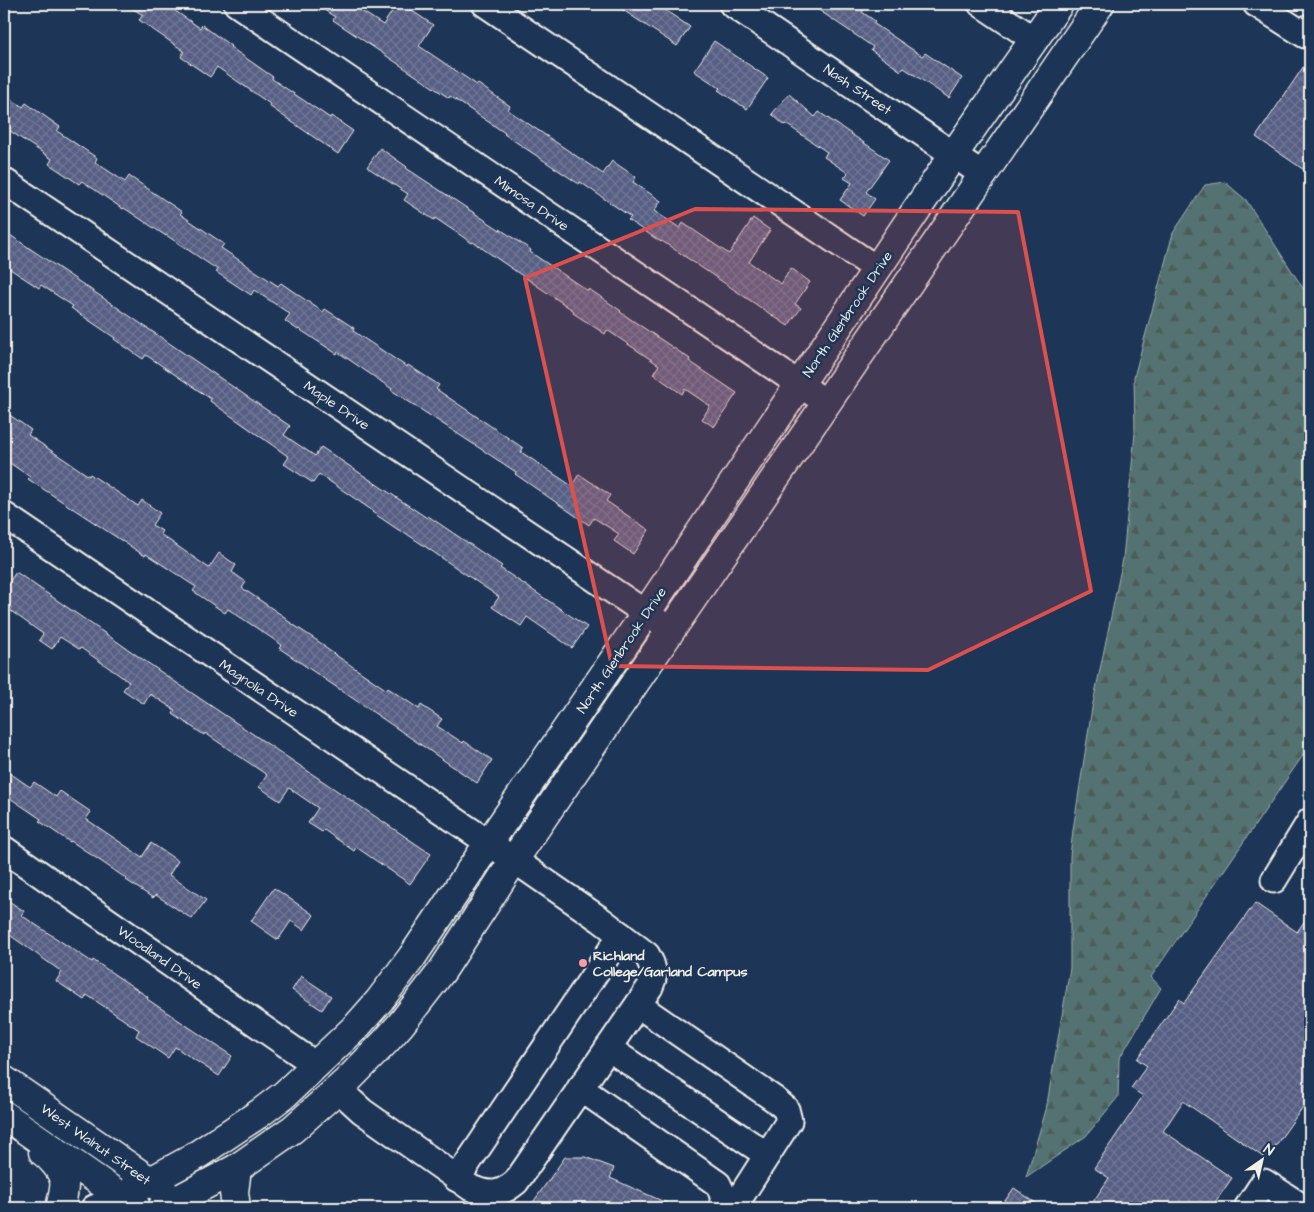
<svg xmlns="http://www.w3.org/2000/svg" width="1314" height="1212" viewBox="0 0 1314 1212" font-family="'Architects Daughter',sans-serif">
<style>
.forest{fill:url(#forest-firs);stroke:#a3b2ac}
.building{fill:url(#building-cross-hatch);stroke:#f4f1e8}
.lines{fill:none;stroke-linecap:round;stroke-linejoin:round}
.minor-casing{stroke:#f4f1e8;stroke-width:29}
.major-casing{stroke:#f4f1e8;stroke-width:31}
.minor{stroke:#1d3557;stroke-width:25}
.major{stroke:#1d3557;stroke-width:28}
.marked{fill:#dc504e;fill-opacity:0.2;stroke:#dc504e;stroke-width:4;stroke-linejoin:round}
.poi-dot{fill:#ff9aa2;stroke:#1d3557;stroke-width:2}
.labels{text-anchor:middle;stroke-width:5;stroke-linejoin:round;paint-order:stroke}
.street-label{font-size:14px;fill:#f4f1e8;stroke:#1d3557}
.poi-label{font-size:14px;font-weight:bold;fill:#f4f1e8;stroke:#1d3557;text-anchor:start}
</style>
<defs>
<pattern id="forest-firs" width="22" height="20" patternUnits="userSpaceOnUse" patternTransform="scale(1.25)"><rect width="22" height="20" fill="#527271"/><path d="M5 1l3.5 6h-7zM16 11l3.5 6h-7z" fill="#4d5b59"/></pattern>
<pattern id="building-cross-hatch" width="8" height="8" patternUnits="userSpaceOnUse" patternTransform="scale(1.25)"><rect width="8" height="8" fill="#575e84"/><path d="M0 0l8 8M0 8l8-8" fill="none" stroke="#707695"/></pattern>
</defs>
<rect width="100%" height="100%" fill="#1d3557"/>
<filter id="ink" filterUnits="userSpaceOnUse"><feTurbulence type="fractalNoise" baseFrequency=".02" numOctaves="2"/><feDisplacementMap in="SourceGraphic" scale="10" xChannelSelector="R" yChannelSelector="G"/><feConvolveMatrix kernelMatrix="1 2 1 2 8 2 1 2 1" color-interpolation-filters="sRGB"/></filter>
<g filter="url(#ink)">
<polygon class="forest" points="1225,182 1246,200 1310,299 1310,745 1151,977 1161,988 1119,1059 1118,1097 1086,1136 1026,1177 1046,1110 1070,968 1070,856 1073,830 1092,708 1123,559 1135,433 1134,377 1173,233 1205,185"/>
<g class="building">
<polygon points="125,4 165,4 200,28 202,25 231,46 230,47 273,77 272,79 330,118 331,116 353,131 338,154 269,106 270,104 217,67 210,77 181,57 184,51 139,20 143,15"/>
<polygon points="315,4 351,4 383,25 397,4 402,4 433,25 419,46 477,85 478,84 510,106 508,110 603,174 612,161 636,177 633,182 661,201 654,211 680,228 683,223 729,254 753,218 770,230 749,262 781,284 791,268 810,282 795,304 801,308 788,326 662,241 661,242 628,220 631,217 580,182 579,184 504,134 505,133 450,96 449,98 333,20 335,17"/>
<polygon points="614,4 656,4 690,27 677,46"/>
<polygon points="810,4 868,4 862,12 875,21 873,23 922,56 925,53 962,78 949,98 904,68 901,71 871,50 873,47"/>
<polygon points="714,41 768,78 747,109 718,90 720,88 694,71"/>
<polygon points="1310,57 1310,174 1256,137"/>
<polygon points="4,94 23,107 26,103 60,127 57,131 97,158 95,162 125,182 129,176 182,212 180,214 224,244 221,248 278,286 281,283 323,312 325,309 354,328 353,331 407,367 408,365 439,385 436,389 523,448 521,452 572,486 579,474 610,495 606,501 649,530 633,554 614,541 619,534 594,518 589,525 515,474 516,472 391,390 392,389 338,352 337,354 299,329 298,330 285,321 290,314 254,290 251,295 216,272 218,270 166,235 166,236 124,208 123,209 82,181 79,184 49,164 52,159 4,127"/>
<polygon points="789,94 815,117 819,112 889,160 866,192 875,199 863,216 840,200 852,183 844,178 848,173 824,157 827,152 786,124 784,125 772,114"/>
<polygon points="380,148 407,167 406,168 500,230 500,229 531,250 530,252 588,291 589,289 621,311 620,312 690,359 689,361 737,393 714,427 702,419 710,406 685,389 682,394 653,374 659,365 607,330 605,334 573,313 574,311 473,242 472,243 435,218 434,220 404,200 408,194 367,167"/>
<polygon points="4,231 118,308 290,426 284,435 315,456 321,447 427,518 428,516 502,566 500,568 587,627 572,648 527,617 521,626 492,607 499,597 404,532 403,533 372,512 373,511 319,474 313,483 284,464 289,457 210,401 211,399 146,355 143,359 114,339 115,338 71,308 73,306 41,285 39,288 4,265"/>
<polygon points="4,411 31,430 28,435 89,476 90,474 138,506 142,500 160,513 152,525 162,531 160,534 209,568 219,553 236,565 232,572 246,582 242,588 286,618 285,619 325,646 324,647 387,690 388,688 419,709 421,705 442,719 437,726 463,743 464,741 492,760 477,783 279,648 282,645 228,609 225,613 193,591 196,587 146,554 145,556 28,479 30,477 4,459"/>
<polygon points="16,572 177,683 431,854 410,884 356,847 354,851 324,830 322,832 308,823 318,808 289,788 280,801 259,787 267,775 205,733 204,735 173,714 175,710 150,694 144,704 123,690 129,682 81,648 79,649 60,637 52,649 39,640 43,634 4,606 4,590"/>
<polygon points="4,769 30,787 34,782 56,797 60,791 91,812 86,819 142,857 151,843 178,861 169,875 206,900 192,919 156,895 153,898 126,880 127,879 71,841 70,842 39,821 41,819 4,794"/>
<polygon points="274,888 314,915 304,930 291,921 278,940 251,921"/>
<polygon points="4,898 24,911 21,915 92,962 93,960 148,997 147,999 232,1056 219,1076 175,1047 168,1058 136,1036 139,1030 87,995 84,1000 56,981 62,972 4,931"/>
<polygon points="1255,903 1297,932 1310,913 1310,1097 1266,1159 1183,1101 1163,1131 1232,1178 1211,1208 1089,1208 1109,1178 1094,1168 1143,1096 1131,1088 1147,1066 1137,1059 1179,999 1184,1003"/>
<polygon points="301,976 331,996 322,1010 292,990"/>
<polygon points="565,1157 585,1157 614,1168 610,1178 678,1208 529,1208"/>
<polygon points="1014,1188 1043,1208 1000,1208"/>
</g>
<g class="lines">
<g class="minor-casing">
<g id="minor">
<polyline points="237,4 827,403"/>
<polyline points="485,4 877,269"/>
<polyline points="732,4 982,174"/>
<polyline points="981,4 1035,40"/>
<polyline points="1256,4 1305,35 1310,27"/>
<polyline points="4,181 671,630"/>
<path d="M4,515l510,345 87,60 46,35 4,8 2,7v9l-3,8 -134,195c-16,13 -25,14 -45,6l-109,-77 -24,-22"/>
<polyline points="4,849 316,1065"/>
<polyline points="1274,880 1310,821"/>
<polyline points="638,1005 774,1099 786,1109 789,1121 741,1196 730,1208"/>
<polyline points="608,1048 767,1155"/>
<polyline points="580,1088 718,1184 723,1195 723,1208"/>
<polyline points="457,1179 621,935"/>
<polyline points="94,1208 121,1197"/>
<polyline points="1247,1208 1264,1182 1304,1208"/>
</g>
</g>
<g class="major-casing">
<g id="major">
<polyline points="4,1080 163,1190"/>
<polyline points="4,1115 136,1207"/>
<path d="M43,1152c7,5 17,16 20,25 3,7 -1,23 -3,31"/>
<polyline points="121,1197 191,1159 260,1113 285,1094 357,1026 379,1001 412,957 488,844 646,613 954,154 1059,4"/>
<polyline points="162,1208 237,1168 293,1129 347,1081 386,1041 401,1024 442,971 514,860 671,630 1100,4"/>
<polyline points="236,1208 234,1192 237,1168"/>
</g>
</g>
<use href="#minor" class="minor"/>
<use href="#major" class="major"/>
</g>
</g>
<path class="marked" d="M695,209l323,3 73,379 -163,79 -316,-4 -87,-388z"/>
<circle class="poi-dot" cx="583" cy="963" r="5"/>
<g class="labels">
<g class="street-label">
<text transform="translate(858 89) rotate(34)" y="5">Nash Street</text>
<text transform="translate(532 203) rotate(34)" y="5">Mimosa Drive</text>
<text transform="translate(847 314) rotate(-56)" y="5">North Glenbrook Drive</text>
<text transform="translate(337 405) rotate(34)" y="5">Maple Drive</text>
<text transform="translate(621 650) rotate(-56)" y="5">North Glenbrook Drive</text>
<text transform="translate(259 688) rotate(34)" y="5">Magnolia Drive</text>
<text transform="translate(160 957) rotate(35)" y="5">Woodland Drive</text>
<text transform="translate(96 1144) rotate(35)" y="5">West Walnut Street</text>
</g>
<g class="poi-label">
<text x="593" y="960">Richland<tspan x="593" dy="16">College/Garland Campus</tspan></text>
</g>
</g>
<rect width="1314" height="1212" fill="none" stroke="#1d3557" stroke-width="20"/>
<rect x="10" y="10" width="1294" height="1192" fill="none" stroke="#f4f1e8" stroke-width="2" filter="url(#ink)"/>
<g transform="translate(1262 1160) rotate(34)" stroke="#1d3557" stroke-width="4" paint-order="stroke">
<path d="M0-4L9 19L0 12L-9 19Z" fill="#f4f1e8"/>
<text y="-8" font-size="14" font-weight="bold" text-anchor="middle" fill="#f4f1e8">N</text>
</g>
</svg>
